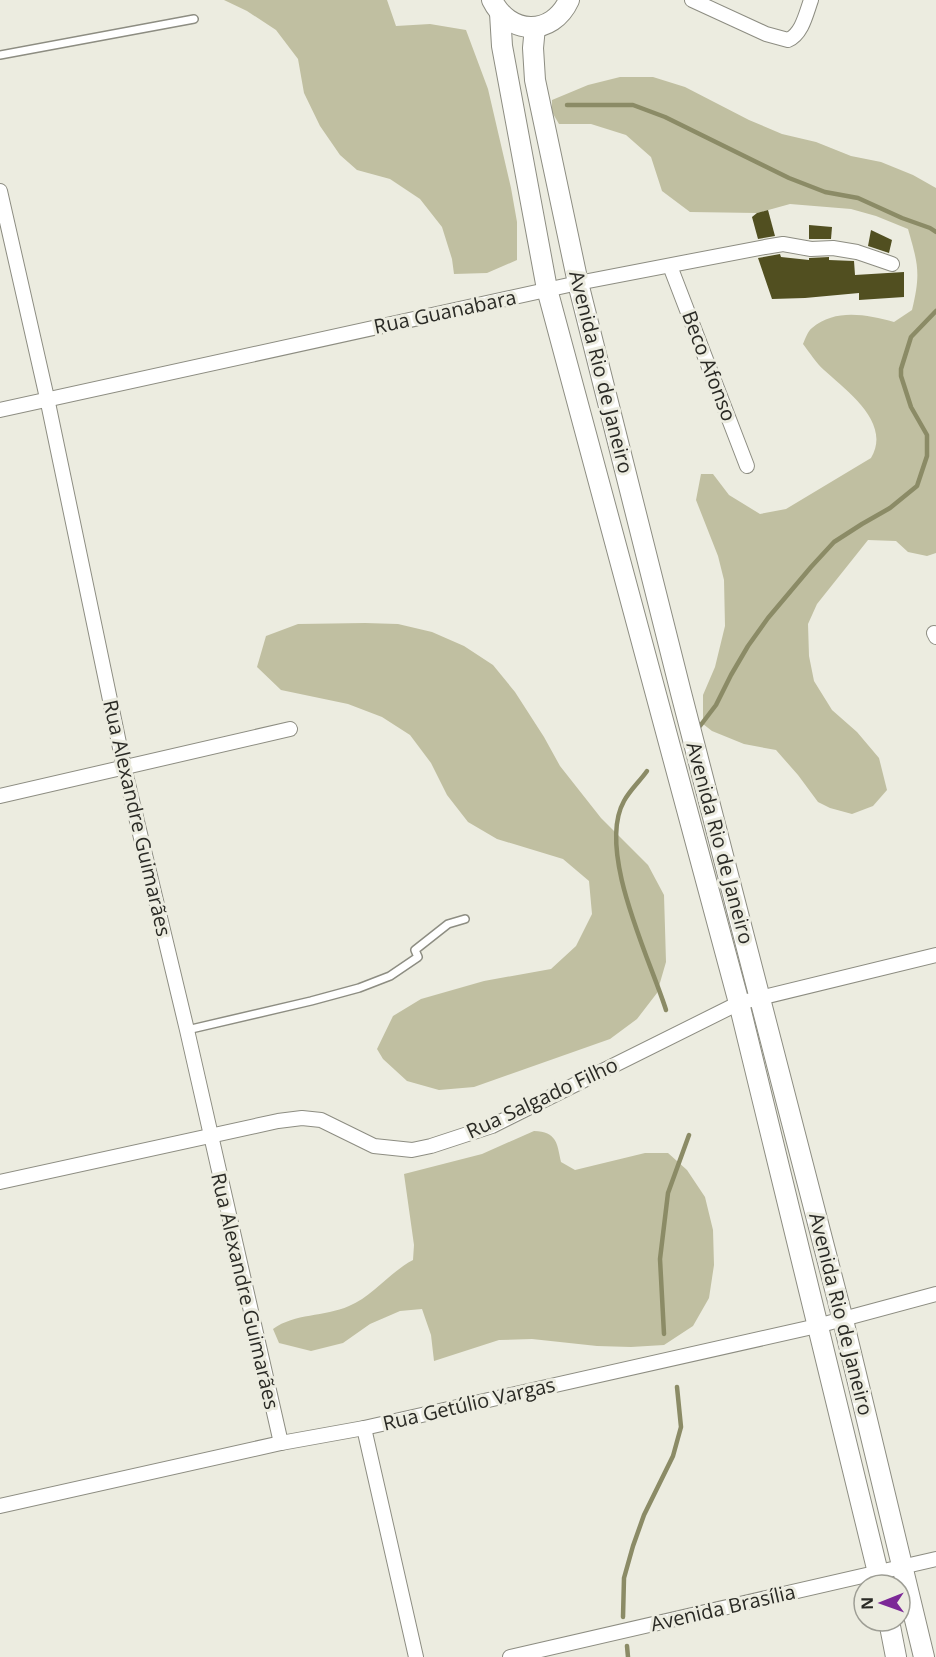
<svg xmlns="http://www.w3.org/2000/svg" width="936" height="1657" viewBox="0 0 936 1657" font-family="'Open Sans',sans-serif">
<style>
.green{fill:#c0bfa1}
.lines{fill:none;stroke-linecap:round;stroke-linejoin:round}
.stream{stroke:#8b8b66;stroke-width:4.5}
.building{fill:#514f20}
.service-casing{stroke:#8d8d82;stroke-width:10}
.minor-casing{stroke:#8d8d82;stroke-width:16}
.secondary-casing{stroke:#8d8d82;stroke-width:22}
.service{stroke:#fff;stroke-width:7}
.minor{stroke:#fff;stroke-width:14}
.secondary{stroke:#fff;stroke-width:20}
.labels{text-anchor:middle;stroke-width:6;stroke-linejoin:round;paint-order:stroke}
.street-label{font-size:20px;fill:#2a2a25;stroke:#ecece0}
</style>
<rect width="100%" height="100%" fill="#ecece0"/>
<g class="green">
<polygon points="224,0 387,0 396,26 430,24 466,30 488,89 511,188 517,222 517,260 487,273 454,274 452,259 442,227 420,199 390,179 357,170 340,155 320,126 304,93 298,59 276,30 247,11"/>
<path d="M620,77h33l32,10 64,33 33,14 34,8 35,14 30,6 32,13 23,13v365l-9,3 -19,-4 -12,-11 -28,-1 -51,64 -9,20 1,32 5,25 18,29 25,22 22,26 8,32 -14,16 -21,8 -22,-6 -12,-6 -20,-27 -22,-25 -32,-6 -32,-13 -9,-7v-29l12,-28 10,-41 -1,-46 -6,-24 -22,-56 5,-26h12l16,21 31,19 26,-5 85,-51c21,-35 -24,-67 -47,-88 -8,-7 -14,-17 -21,-26 2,-5 5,-13 9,-16 24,-20 55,-13 82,-6l18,-12c9,-37 6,-46 -4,-81l-32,-13 -25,-7 -61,-5 -33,9 -67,-1 -28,-21 -11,-34 -25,-22 -35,-11h-32l-7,-12v-12l36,-15z"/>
<polygon points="365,623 398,624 432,632 464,646 493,665 515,692 544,737 560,766 601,818 648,865 664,895 665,928 666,962 657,993 637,1019 610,1039 474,1087 439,1090 407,1081 383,1059 377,1049 393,1016 421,999 484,981 551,969 576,946 592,914 589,881 563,859 497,839 468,822 447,795 431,763 410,735 382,717 348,704 281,690 257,667 266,636 298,624"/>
<path d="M534,1131c23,1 23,12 27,31l14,8 70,-17h23l19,17 18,27 8,33 1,35 -5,33 -16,28 -29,19 -33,2 -34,-1 -65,-7 -33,1 -65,21 -3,-26 -9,-26 -22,2 -30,13 -27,19 -32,8 -32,-8 -6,-14c22,-16 51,-12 76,-23 24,-10 41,-34 64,-46l1,-15 -10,-71 78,-20z"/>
</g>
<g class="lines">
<g class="stream">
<polyline points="567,105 633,105 665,117 789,178 825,192 858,198 902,218 930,228 936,232"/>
<polyline points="700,726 716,705 731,675 748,646 768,618 811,567 834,542 862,524 890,508 917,486 927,456 927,435 911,407 901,376 901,369 911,337 936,311"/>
<path d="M647,771c-7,10 -17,19 -23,30 -28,50 26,158 42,209"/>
<polyline points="664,1334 660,1259 668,1193 689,1135"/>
<polyline points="623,1617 624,1578 633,1546 644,1515 673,1456 681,1427 677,1387"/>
<polyline points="627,1646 628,1657"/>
</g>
</g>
<g class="building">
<polygon points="768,210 775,236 758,239 752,217 757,213"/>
<polygon points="809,225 832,227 831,239 809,239"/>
<polygon points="871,230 892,240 889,253 868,246"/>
<polygon points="780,254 781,257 809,260 809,258 829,257 829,260 854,261 855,275 904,272 904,297 859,300 859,293 805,298 772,299 758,258"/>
</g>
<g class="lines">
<g class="service-casing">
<g id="service">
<polyline points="0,55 194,19"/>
<polyline points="187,1030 311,1001 359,988 390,976 418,957 415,950 448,924 465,919"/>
</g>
</g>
<g class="minor-casing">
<g id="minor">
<path d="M692,0l74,34 22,6c14,-6 18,-26 23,-40"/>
<polyline points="0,191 47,398 124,767 187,1030 281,1443"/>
<polyline points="670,266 747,466"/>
<polyline points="0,410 578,283 765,247 783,244 811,249 833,248 857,252 892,264"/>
<polyline points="934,633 936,637"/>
<polyline points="0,796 290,729"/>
<polyline points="0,1182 278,1121 302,1118 321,1120 374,1146 412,1150 431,1146 492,1126 739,1003 936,955"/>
<polyline points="364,1428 416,1657"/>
<polyline points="0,1506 281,1443 364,1428 817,1326 936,1294"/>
<polyline points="510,1657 936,1559"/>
</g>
</g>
<g class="secondary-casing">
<g id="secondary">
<path d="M492,0c17,35 60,37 77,0"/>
<polyline points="500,13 502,46 547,289 739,1003 881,1585"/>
<polyline points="535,27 533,48 535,80 578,283 681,693 843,1320 924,1657"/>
<polyline points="889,1621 896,1657"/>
</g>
</g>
<use href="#service" class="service"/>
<use href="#minor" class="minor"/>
<use href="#secondary" class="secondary"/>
</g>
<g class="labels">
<g class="street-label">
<text transform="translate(445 312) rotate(-12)" y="7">Rua Guanabara</text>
<text transform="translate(709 366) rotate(69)" y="7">Beco Afonso</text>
<text transform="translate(601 372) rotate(76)" y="7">Avenida Rio de Janeiro</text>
<text transform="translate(137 818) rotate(77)" y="7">Rua Alexandre Guimarães</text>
<text transform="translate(720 843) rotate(75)" y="7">Avenida Rio de Janeiro</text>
<text transform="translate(542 1098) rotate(-25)" y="7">Rua Salgado Filho</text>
<text transform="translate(245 1291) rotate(77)" y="7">Rua Alexandre Guimarães</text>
<text transform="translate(841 1314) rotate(76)" y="7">Avenida Rio de Janeiro</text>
<text transform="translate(469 1404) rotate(-13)" y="7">Rua Getúlio Vargas</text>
<text transform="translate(723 1608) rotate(-13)" y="7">Avenida Brasília</text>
</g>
</g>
<g transform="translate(882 1603) rotate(269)"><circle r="28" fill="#ecece0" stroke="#9e9e95" stroke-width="1.5"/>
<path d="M0-4.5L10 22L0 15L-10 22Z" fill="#7c2897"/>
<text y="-9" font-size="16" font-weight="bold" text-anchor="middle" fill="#2a2a25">N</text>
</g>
</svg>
